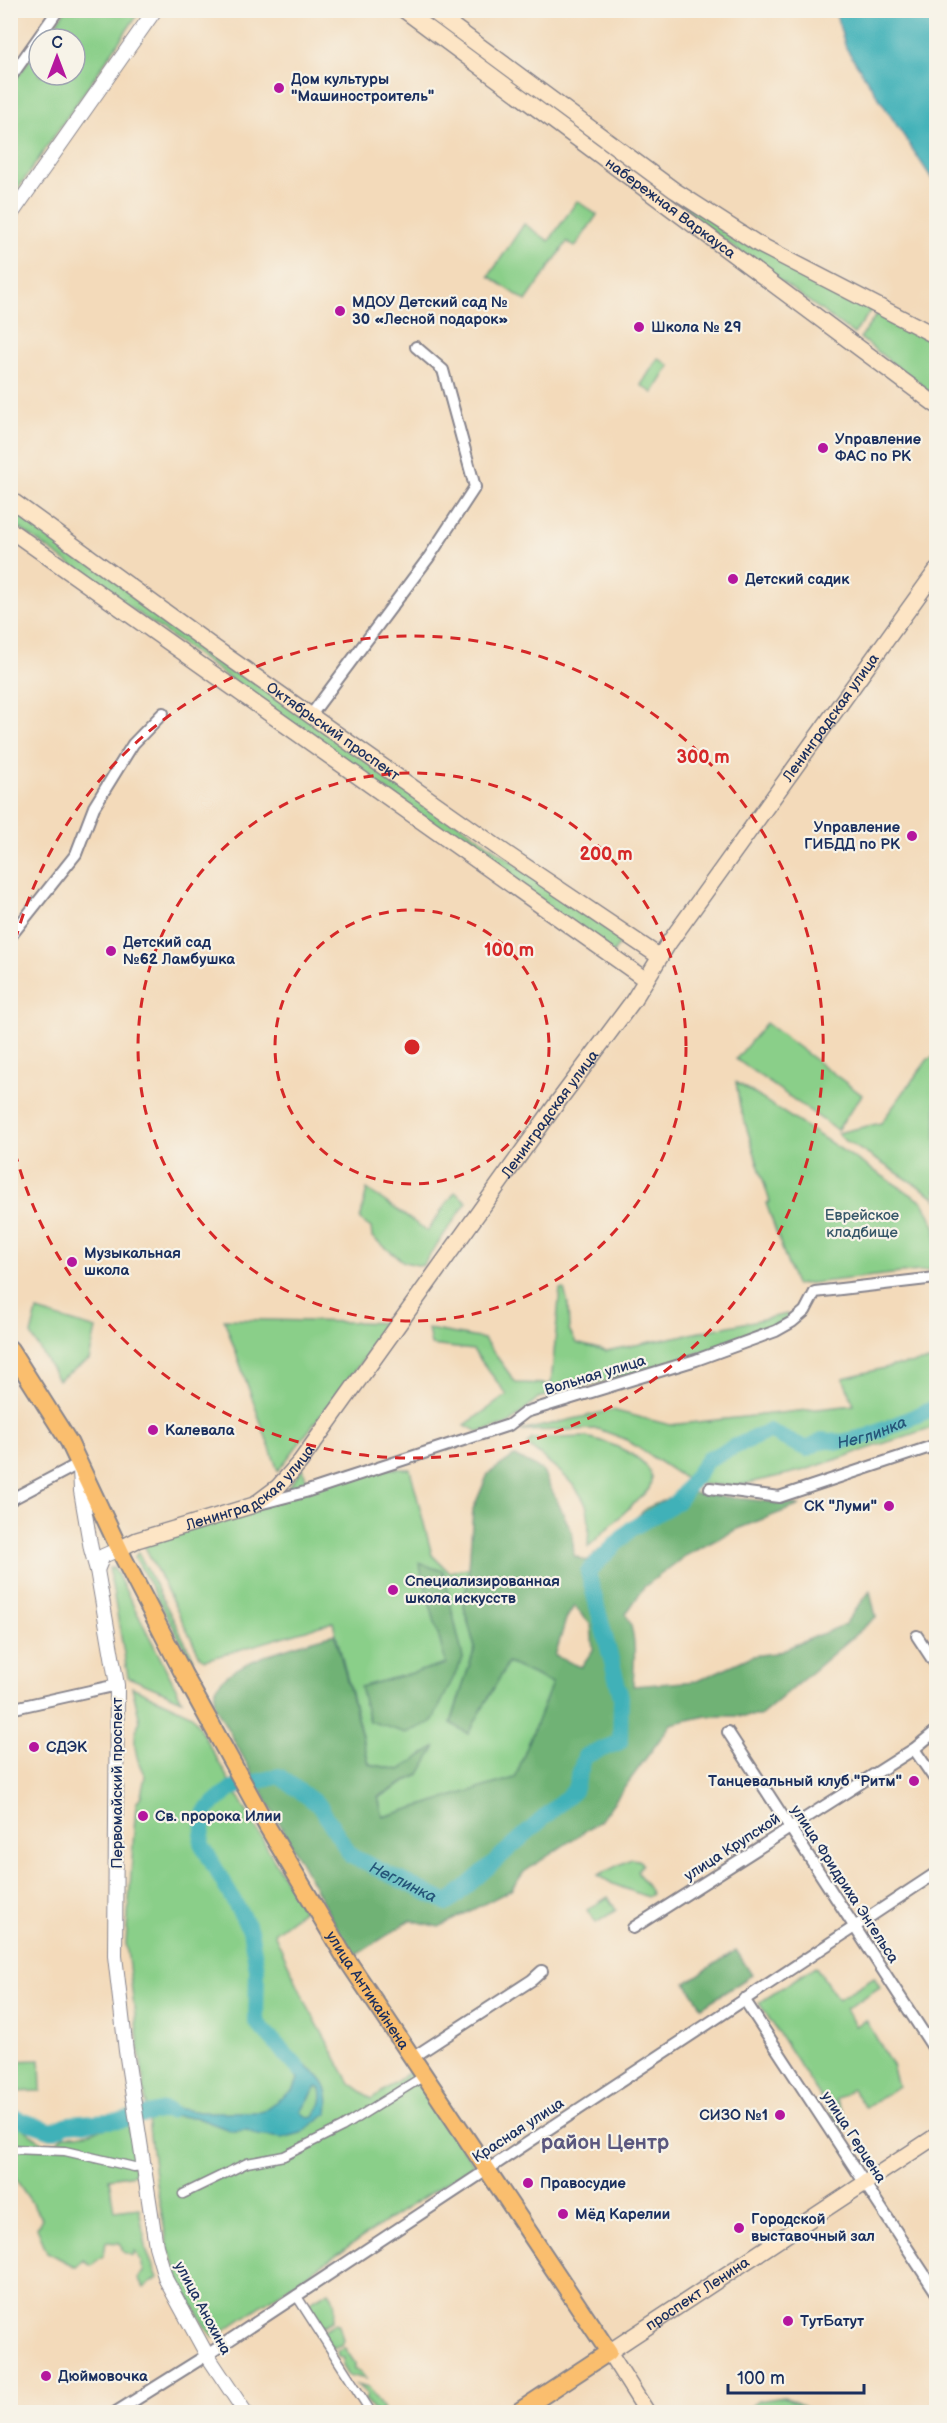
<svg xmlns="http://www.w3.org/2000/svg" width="947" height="2423" viewBox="0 0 947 2423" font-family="'Balsamiq Sans',sans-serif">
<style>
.green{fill:#8acf89;stroke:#527f74;stroke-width:1.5;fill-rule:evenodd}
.forest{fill:#6fb275;stroke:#45706a;stroke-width:1.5;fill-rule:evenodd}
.water{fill:#41b1b8;stroke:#2e708b;stroke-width:1.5;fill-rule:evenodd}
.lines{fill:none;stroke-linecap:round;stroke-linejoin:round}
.river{stroke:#41b1b8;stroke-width:16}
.pedestrian-casing{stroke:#87848c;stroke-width:11}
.minor-casing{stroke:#87848c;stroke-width:14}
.tertiary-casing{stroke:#87848c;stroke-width:16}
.secondary-casing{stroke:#87848c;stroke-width:18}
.primary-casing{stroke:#87848c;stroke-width:20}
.pedestrian{stroke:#fff;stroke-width:8}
.minor{stroke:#fff;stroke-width:10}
.tertiary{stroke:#fff;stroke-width:14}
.secondary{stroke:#fde5c5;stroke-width:15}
.primary{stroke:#fabe6e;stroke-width:16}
.ring{fill:none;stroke:#d62828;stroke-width:3;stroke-dasharray:10 8}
.poi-dot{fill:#b5179e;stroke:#f7f3e8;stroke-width:2}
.labels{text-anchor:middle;stroke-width:4.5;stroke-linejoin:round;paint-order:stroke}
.poi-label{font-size:15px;font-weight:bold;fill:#1b2f5e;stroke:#f7f3e8;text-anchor:start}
.street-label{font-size:15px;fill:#1b2f5e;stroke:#f7f3e8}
.park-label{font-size:15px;fill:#375769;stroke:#f7f3e8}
.water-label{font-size:16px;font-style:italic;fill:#265679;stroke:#f7f3e8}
.district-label{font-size:21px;font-weight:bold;fill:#5b587e;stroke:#f7f3e8}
.centre{fill:#d62828;stroke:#f7f3e8;stroke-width:3}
.ring-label{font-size:18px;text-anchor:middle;font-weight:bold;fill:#d62828;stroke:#f7f3e8;stroke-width:4.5;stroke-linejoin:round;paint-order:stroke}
</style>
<rect width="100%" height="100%" fill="#f7f3e8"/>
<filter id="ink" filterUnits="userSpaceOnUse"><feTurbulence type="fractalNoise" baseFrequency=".0167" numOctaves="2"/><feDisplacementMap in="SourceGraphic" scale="12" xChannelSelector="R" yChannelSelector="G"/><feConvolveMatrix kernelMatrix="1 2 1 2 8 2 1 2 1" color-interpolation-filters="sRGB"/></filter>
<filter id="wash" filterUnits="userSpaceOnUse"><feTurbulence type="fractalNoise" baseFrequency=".008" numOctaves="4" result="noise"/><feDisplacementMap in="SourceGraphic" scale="24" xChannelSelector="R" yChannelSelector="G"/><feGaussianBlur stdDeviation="1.35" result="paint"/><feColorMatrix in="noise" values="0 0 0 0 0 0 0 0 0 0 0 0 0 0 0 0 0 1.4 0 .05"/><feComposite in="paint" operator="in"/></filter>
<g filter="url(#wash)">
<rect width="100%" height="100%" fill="#f3daba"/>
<g class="green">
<polygon points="65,11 140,11 11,199 11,86 39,46 39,75 75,75 75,39 44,39"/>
<polygon points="673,197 872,309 854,334 671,202"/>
<polygon points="577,201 597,215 575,247 567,242 526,301 489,276 524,224 549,241"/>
<polygon points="878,313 936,343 936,397 860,338"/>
<polygon points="658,358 670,366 653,393 641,385"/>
<polygon points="11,503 622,940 613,953 11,522"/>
<polygon points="766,1023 862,1095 837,1130 736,1059"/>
<polygon points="936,1056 936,1201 934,1196 843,1139 837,1133 881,1123 928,1059"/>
<polygon points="736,1082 923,1202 936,1228 936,1269 795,1285 766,1203 770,1202 740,1107"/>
<polygon points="367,1189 427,1231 455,1192 467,1202 422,1266 404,1262 372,1237 371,1228 360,1220"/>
<polygon points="560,1289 564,1289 568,1304 569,1330 576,1343 606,1351 788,1314 789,1319 734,1342 640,1372 538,1398 509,1424 479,1432 465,1425 507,1395 473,1350 431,1345 428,1329 484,1339 516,1383 551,1384"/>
<polygon points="37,1311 96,1329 89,1360 58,1380 31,1335"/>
<polygon points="224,1319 391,1323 278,1471"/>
<polygon points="936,1360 936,1426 805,1470 736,1486 693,1484 625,1439 598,1429 521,1431 612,1410 670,1425 854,1405 843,1378 893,1366"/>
<path d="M585,1437c18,3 54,16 64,33 4,6 2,13 0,19l-61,58c0,-13 3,-29 -2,-42 -11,-25 -38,-43 -59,-60l5,-6z"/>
<path d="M303,1468l4,14 44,-14 59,1 22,86 17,17 20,-4 -5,39 11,41 -24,75 17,11 40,-72 45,21 -38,95 -132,39 -5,-19 42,-24 14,-27 -34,23 -31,-6 -36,-142 -128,38 -4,-2 -57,-113 140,-52zM447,1664l-78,57 -8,-34z"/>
<polygon points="138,1552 194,1659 191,1660 135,1557"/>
<polygon points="109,1568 114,1568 182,1700 128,1677"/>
<path d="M132,1687l60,28 111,196 -29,22 35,76 41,74 22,16 39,-28 63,94 -86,55 -175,118 -24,-38 -9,-20 -12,-33 -12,-64 -30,-240 10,-140 5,-7 4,-20c-9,-16 -15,-38 -5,-55z"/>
<polygon points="631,1859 639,1860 642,1864 637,1871 652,1894 647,1897 613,1884 598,1875"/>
<polygon points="608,1897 616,1910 596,1923 587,1910"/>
<polygon points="815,1966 838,1999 874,1977 880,1987 846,2009 855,2026 866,2020 892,2065 898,2086 866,2108 852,2089 836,2100 850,2122 841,2128 759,2003"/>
<polygon points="40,2060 41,2091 11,2092 11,2061"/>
<polygon points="11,2119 44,2144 56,2144 64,2135 78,2135 128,2123 135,2174 109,2178 114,2211 139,2208 147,2252 158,2278 144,2288 138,2278 144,2272 141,2262 135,2251 133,2256 123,2252 120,2243 106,2242 104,2255 91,2265 83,2260 76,2267 47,2252 37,2228 42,2218 15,2178 11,2180"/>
<path d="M329,2291c7,8 7,20 4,30l-13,7 -15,-23z"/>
<polygon points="336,2323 339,2325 343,2340 341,2345 332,2348 323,2335 325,2330"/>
<polygon points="344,2347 355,2363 355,2369 360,2371 366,2379 349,2375 343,2365 344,2358 338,2357 337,2351"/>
<polygon points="356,2385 369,2388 385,2412 375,2412 365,2400 367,2395"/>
<polygon points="784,2397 807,2407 811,2412 742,2412 758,2401"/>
</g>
<g class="forest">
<path d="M514,1456l28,14 30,62 2,24 13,5 60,-53 35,-16 118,13 -63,24 -52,27 -41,31 -18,27c12,21 8,49 7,72l64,-5 55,-25 23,-3 69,-28 26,-34 6,26 -116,99h-54l-35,8 -71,97 -76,51 -13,18 -72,37 -28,-7 -58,37 -138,-251c-1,-7 -2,-13 2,-19 13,-26 90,-45 118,-53l34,130 31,6 36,-24 -16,28 -42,23 5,20 132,-39 37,-95 -44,-20 -40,71 -17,-11 24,-75 -11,-41 5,-39 4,-59 15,-35zM574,1606l17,19 2,25 -12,17 -26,-11 11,-37z"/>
<polygon points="419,1563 443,1571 463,1658 432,1722 406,1733 369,1721 360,1687 446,1664"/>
<polygon points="736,1950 752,1975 702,2007 686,1983"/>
</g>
<g class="water">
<polygon points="835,11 936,11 936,185 846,48"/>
<path d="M283,2052l6,1c24,20 44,26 39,60l-27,20 -19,5 -25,-3 -10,-5 -15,1 -37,-14 -33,-1 -12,4 -2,-11 15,-3 36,6h62l33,-23 4,-10zM316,2087l5,2c3,11 -2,19 -7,28l-6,1 -7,-6z"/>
</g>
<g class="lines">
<g class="river">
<path id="s1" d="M299,2069l-43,-47 1,-53 -7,-39 -49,-87 5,-33 26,-22 47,-12 40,29 32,51 97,47 126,-112 11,-35 35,-14 1,-45 -33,-125 43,-43 46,-27 31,-43 61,-28 38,18 15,-9 18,2 28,-6 64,-27 4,2"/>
<polyline points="10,2116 52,2131 68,2124 121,2120 164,2110 169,2111"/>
</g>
</g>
</g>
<g filter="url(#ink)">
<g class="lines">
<g class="pedestrian-casing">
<g id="pedestrian">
<polyline points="10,2149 65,2151 134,2167 143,2166"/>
<polyline points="183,2194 247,2163 284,2156 342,2127 424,2076"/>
<polyline points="296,2295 371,2412"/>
</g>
</g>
<g class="minor-casing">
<g id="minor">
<polyline points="10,78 58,10"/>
<polyline points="311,715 429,557 475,487 443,370 416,347"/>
<polyline points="10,937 76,854 94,807 133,744 163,713"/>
<polyline points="710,1488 779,1497 936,1445"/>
<polyline points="10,1500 80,1463"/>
<polyline points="259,1504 305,1492 509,1425 526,1412 696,1360 776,1331 792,1322 805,1311 815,1292 936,1278"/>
<polyline points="917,1636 936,1665"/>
<polyline points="10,1709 117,1685"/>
<polyline points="728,1732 936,2052"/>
<polyline points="914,1749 936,1781"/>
<polyline points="633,1928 914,1749 936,1731"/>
<polyline points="744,1999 936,2292"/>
<polyline points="412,2058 532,1980 542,1971"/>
<polyline points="116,2412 207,2355 936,1873"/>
</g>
</g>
<g class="tertiary-casing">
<g id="tertiary">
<polyline points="10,216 155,10"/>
<polyline points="80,1468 81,1491 91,1549 97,1570 117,1685 115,1956 126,2051 156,2246 166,2280 207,2355 245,2412"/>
<polyline points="97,1570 103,1556 119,1549"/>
</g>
</g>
<g class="secondary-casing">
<g id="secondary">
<path id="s2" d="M404,10l532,395"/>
<polyline points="431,10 674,190 758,244 936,336"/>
<path id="s3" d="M10,499l205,149 292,206 153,103"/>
<polyline points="10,530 646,980"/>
<path id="s4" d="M119,1549l18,-9 117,-35 24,-18 22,-25 257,-359 76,-102 35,-57 268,-373"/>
<path id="s5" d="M647,2412l-38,-60 327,-216"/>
</g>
</g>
<g class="primary-casing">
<g id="primary">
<path id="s6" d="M10,1349l59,93 55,117 59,114 84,153 76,128 266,398 -91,60"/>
</g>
</g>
<use href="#pedestrian" class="pedestrian"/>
<use href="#minor" class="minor"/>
<use href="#tertiary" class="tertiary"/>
<use href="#secondary" class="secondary"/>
<use href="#primary" class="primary"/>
</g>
</g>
<g class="ring">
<circle cx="412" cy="1047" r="137"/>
<circle cx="412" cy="1047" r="274"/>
<path d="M11 958A411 411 0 1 1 11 1136"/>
</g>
<g class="poi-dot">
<circle cx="279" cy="88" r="6"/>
<circle cx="340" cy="311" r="6"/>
<circle cx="639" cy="327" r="6"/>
<circle cx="823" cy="448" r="6"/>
<circle cx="733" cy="579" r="6"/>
<circle cx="912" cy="836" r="6"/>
<circle cx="111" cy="951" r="6"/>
<circle cx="72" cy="1262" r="6"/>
<circle cx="153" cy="1430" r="6"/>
<circle cx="889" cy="1506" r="6"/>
<circle cx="393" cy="1590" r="6"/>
<circle cx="34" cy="1747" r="6"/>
<circle cx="914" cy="1781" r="6"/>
<circle cx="143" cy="1816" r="6"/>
<circle cx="780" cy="2115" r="6"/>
<circle cx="528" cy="2183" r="6"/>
<circle cx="563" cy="2214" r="6"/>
<circle cx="739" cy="2228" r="6"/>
<circle cx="788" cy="2321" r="6"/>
<circle cx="46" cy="2376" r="6"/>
</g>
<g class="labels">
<g class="poi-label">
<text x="291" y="84">Дом культуры<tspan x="291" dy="17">"Машиностроитель"</tspan></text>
<text x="352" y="307">МДОУ Детский сад №<tspan x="352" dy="17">30 «Лесной подарок»</tspan></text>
<text x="651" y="332">Школа № 29</text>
<text x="835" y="444">Управление<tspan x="835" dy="17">ФАС по РК</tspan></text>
<text x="745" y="584">Детский садик</text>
<text x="900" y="832" text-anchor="end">Управление<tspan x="900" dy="17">ГИБДД по РК</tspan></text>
<text x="123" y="947">Детский сад<tspan x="123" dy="17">№62 Ламбушка</tspan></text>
<text x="84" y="1258">Музыкальная<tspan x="84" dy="17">школа</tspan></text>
<text x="165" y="1435">Калевала</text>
<text x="877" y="1511" text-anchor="end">СК "Луми"</text>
<text x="405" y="1586">Специализированная<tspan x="405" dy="17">школа искусств</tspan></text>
<text x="46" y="1752">СДЭК</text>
<text x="902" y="1786" text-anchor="end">Танцевальный клуб "Ритм"</text>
<text x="155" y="1821">Св. пророка Илии</text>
<text x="768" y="2120" text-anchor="end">СИЗО №1</text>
<text x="540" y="2188">Правосудие</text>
<text x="575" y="2219">Мёд Карелии</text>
<text x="751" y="2224">Городской<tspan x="751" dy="17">выставочный зал</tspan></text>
<text x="800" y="2326">ТутБатут</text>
<text x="58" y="2381">Дюймовочка</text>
</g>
<g class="street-label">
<text dy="5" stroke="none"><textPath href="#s2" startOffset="332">набережная Варкауса</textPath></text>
<text dy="5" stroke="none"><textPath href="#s4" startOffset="1120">Ленинградская улица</textPath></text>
<text dy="5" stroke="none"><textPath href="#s3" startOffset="398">Октябрьский проспект</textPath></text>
<text dy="5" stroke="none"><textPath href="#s4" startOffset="634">Ленинградская улица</textPath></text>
<text transform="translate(595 1375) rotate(-17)" y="5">Вольная улица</text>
<text dy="5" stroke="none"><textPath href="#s4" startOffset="148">Ленинградская улица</textPath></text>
<text transform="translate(117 1783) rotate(-90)" y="5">Первомайский проспект</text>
<text transform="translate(732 1847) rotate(-33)" y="5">улица Крупской</text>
<text transform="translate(845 1884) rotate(57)" y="5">улица Фридриха Энгельса</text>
<text dy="5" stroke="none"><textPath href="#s6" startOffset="735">улица Антикайнена</textPath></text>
<text transform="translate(518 2130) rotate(-33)" y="5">Красная улица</text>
<text transform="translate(854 2137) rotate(57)" y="5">улица Герцена</text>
<text dy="5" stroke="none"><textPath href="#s5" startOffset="177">проспект Ленина</textPath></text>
<text transform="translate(203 2308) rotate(62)" y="5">улица Анохина</text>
</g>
<g class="park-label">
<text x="862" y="1220">Еврейское<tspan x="862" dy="17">кладбище</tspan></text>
</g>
<g class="water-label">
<text dy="6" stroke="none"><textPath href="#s1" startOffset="1352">Неглинка</textPath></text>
<text dy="6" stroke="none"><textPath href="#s1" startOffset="540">Неглинка</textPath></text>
</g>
<g class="district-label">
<text x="605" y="2149">район Центр</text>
</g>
</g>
<circle cx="412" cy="1047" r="9" class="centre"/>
<g class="ring-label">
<text x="703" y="763">300 m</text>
<text x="606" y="860">200 m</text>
<text x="509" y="956">100 m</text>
</g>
<rect width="947" height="2423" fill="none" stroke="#f7f3e8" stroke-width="36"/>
<g transform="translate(57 57)"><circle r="28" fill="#f7f3e8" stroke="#9fa5b1" stroke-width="1.5"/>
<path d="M0-4.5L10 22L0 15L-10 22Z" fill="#b5179e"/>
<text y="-9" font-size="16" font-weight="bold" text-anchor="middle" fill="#1b2f5e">С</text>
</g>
<path d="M728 2384v9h136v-9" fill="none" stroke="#1b2f5e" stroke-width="3"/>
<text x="737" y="2384" font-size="18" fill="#1b2f5e" stroke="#f7f3e8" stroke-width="4.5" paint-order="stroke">100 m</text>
</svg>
